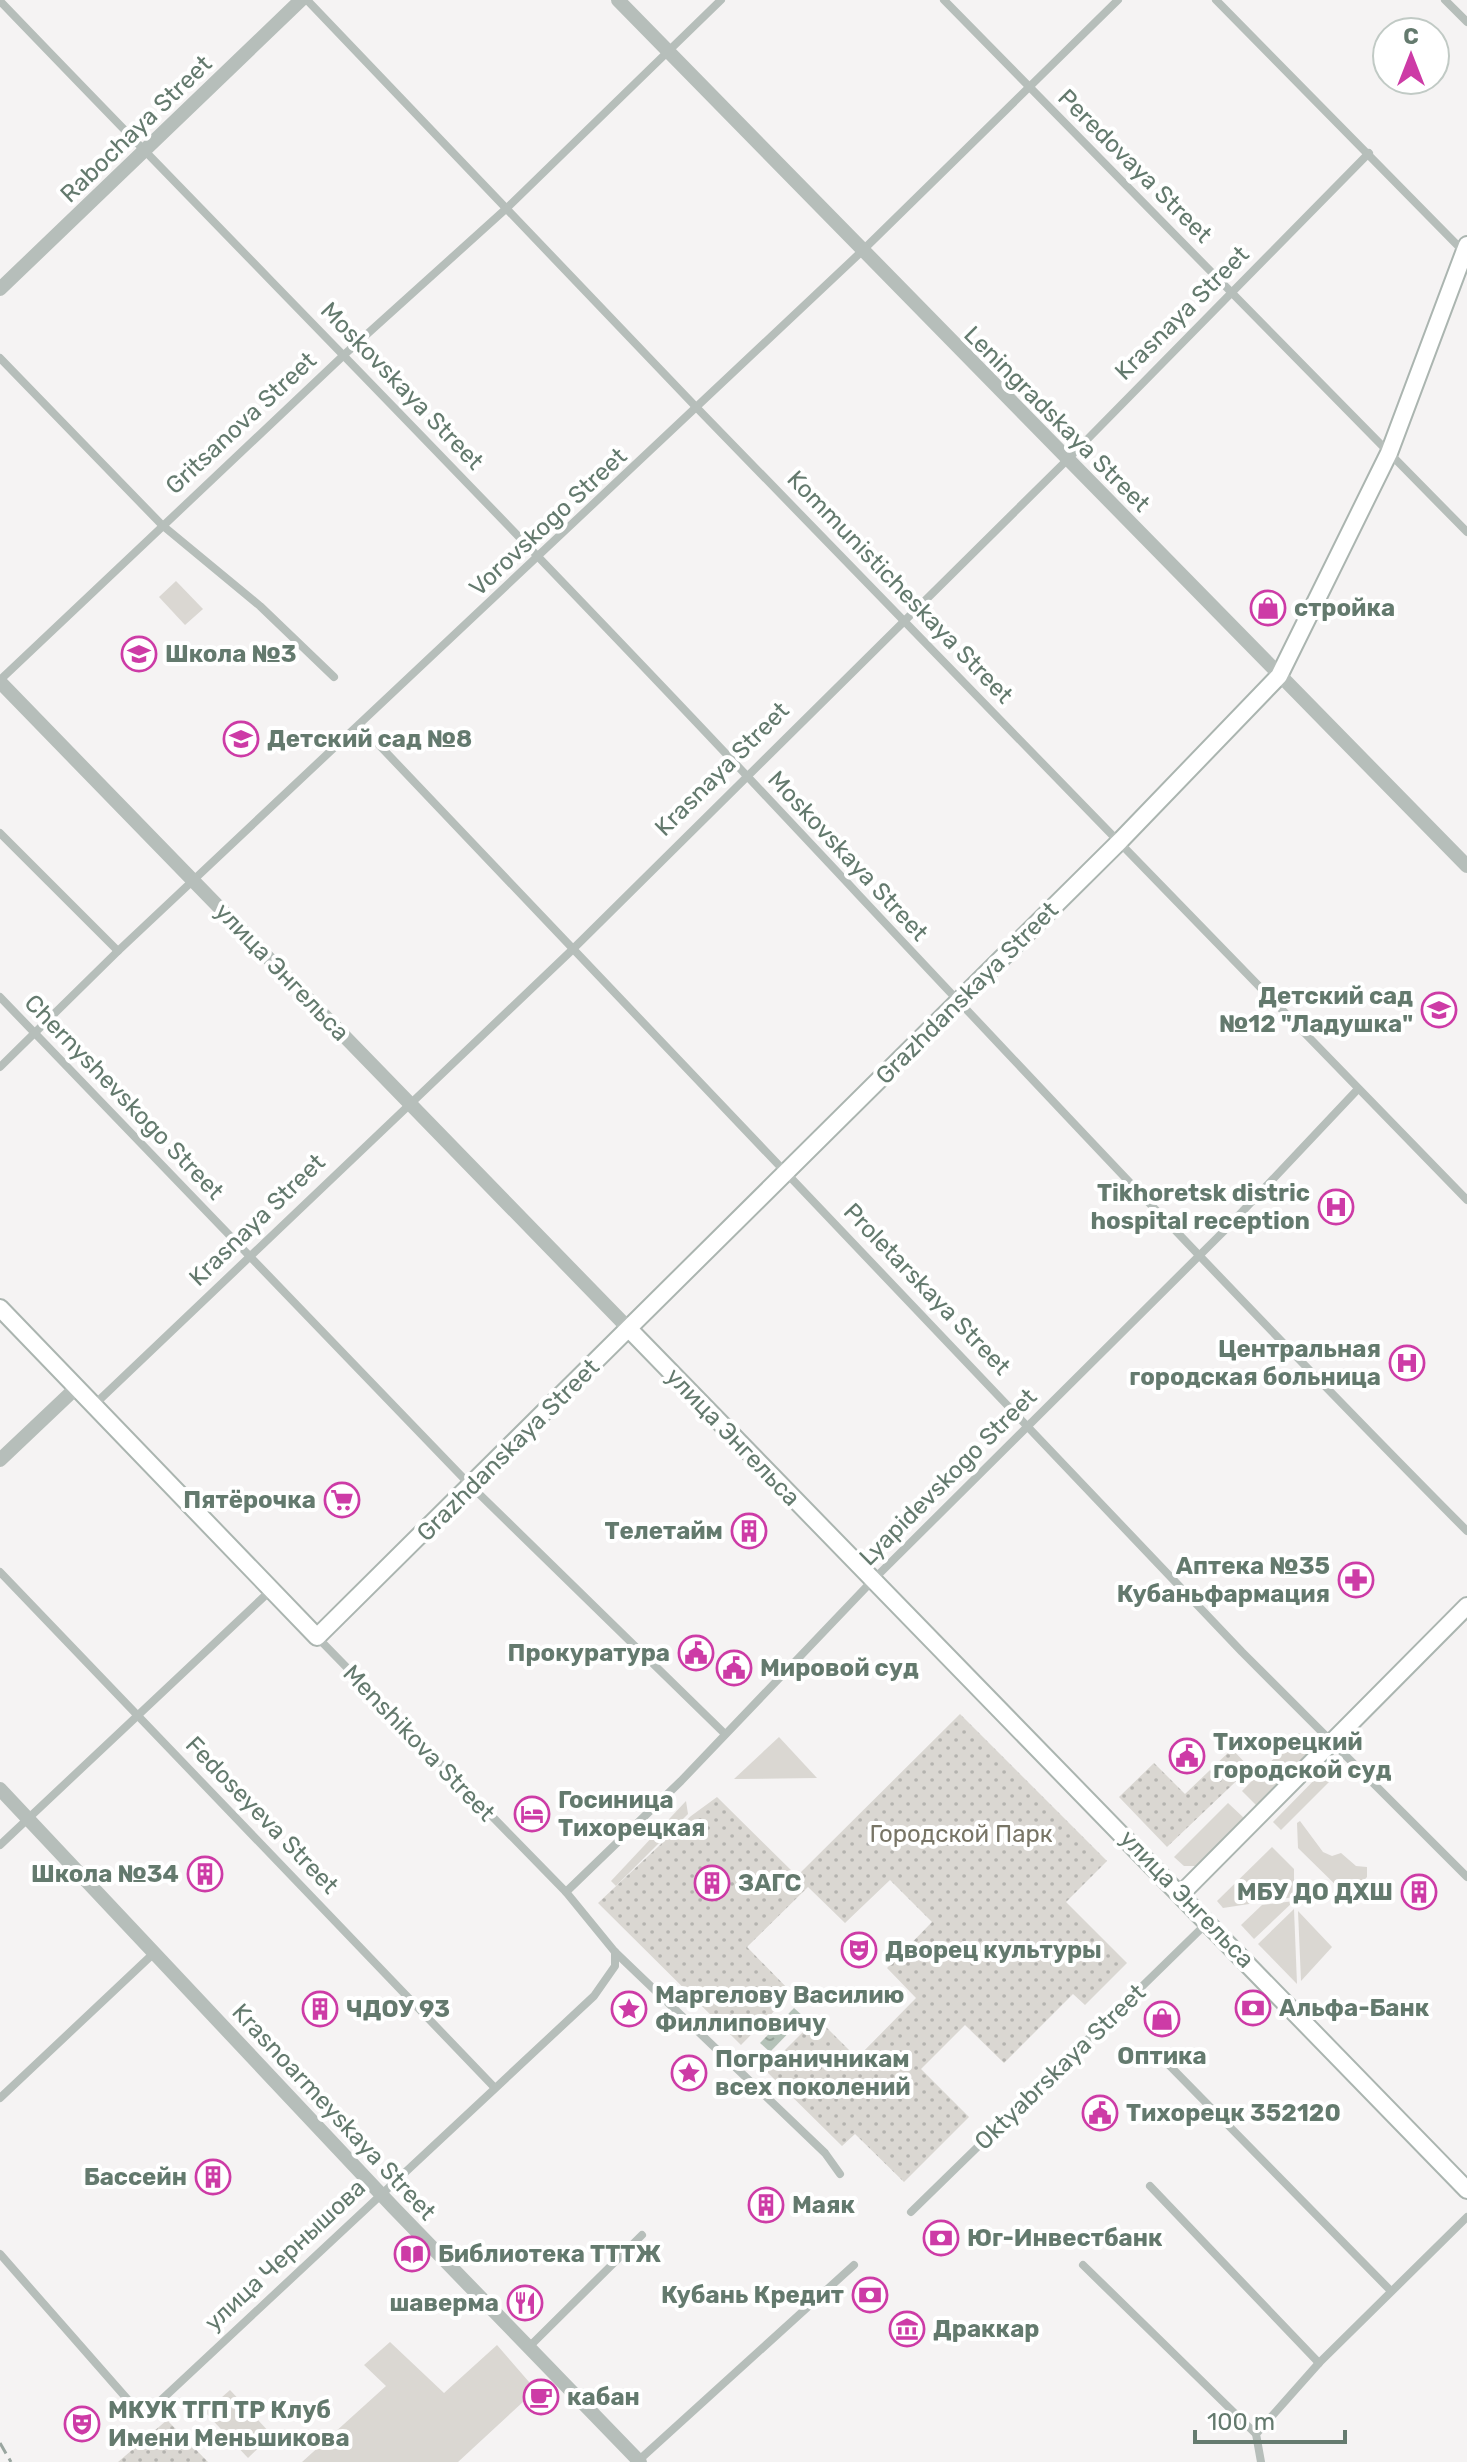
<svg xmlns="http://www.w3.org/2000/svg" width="1467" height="2462" viewBox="0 0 1467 2462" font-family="Rubik,sans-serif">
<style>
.green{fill:#dad7d2}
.park{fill:url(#park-dots)}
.water{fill:url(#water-ripples)}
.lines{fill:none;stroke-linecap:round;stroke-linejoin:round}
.secondary-casing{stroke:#abb5b0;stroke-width:20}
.minor{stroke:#b6beba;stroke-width:8}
.tertiary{stroke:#b6beba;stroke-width:14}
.secondary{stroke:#fff;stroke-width:16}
.rail{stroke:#99a59f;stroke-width:3;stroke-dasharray:12 6;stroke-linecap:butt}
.labels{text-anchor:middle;stroke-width:8;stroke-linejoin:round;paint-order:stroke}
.street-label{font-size:24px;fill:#647a6e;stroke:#fff}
.poi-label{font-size:24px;font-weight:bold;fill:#647a6e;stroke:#fff;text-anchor:start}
.park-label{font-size:24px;fill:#787566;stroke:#fff}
</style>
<defs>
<pattern id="park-dots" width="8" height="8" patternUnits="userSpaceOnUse" patternTransform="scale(2)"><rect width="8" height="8" fill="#dad7d2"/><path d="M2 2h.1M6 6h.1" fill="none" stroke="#b4b3af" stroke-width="1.8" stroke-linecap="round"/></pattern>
<pattern id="water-ripples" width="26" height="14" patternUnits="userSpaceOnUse" patternTransform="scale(2)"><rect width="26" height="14" fill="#b4c2b8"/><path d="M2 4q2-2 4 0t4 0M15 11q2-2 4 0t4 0" fill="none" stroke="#96a39a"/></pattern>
</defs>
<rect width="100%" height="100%" fill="#f5f3f3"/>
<g class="green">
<polygon points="176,581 203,609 185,625 159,597"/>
<polygon points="1299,1733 1315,1748 1257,1806 1242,1791"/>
<polygon points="779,1737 817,1778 734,1779"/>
<polygon points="1330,1764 1339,1772 1281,1830 1273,1822"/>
<polygon points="686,1801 688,1814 616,1886 611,1881"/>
<polygon points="1228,1803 1245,1819 1195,1866 1184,1866 1174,1857"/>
<polygon points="1300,1821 1323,1852 1332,1856 1341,1853 1356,1866 1367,1867 1367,1877 1348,1897 1298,1848 1297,1823"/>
<polygon points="1272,1847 1294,1869 1294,1897 1223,1908 1217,1901"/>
<polygon points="1294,1901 1254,1939 1241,1925 1262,1905"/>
<polygon points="1294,1909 1297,1984 1258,1944"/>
<polygon points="1298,1911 1332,1947 1301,1981"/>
<polygon points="390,2342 444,2393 497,2345 536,2390 458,2462 302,2462 386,2386 364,2365"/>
<polygon points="230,2390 272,2435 248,2458 205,2412"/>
</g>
<g class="park">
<polygon points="960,1714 1107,1861 1066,1902 1127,1963 1085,2005 1073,1994 1004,2063 965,2025 921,2069 969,2117 904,2182 855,2134 842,2146 765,2070 817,2018 857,2058 916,1998 887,1968 932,1922 890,1880 845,1923 808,1887 747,1947 792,1993 741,2045 598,1903 691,1816 717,1797 797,1876"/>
<polygon points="1232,1749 1250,1768 1167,1847 1119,1797 1154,1763 1185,1794"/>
<polygon points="167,2420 208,2462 118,2462"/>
</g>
<polygon class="water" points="794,2008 804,2017 770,2052 760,2043"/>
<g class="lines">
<g class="secondary-casing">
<g id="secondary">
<polyline points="0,1308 317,1637 1120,841 1279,676 1389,453 1467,245"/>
<polyline points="629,1329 1467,2190"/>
<polyline points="1181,1894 1467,1606"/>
</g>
</g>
<g class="minor">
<polyline points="307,0 697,408 1467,1200"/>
<polyline points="944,0 1467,532"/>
<polyline points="1216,0 1465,253"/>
<polyline points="1445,0 1467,22"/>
<path d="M0,1c249,259 501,513 747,775 238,253 475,508 720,755"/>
<polyline points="0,358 162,525 260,606 334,677"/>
<polyline points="0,680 345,354 508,207 721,0"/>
<polyline points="361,726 1242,1652 1467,1877"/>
<polyline points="0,833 118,951"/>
<polyline points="0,997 472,1487 725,1734"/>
<polyline points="0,1067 118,951 861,252 1118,0"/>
<polyline points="94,1405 572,950 1066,461 1369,153"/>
<polyline points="0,1572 494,2087"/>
<polyline points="317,1637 566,1892 615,1952 825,2153 840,2174"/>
<polyline points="0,1845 270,1591"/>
<polyline points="566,1892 681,1781 873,1580 1223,1232 1358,1089"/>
<polyline points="1166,2062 1390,2290"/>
<polyline points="0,2098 154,1953"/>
<polyline points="1150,2186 1319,2363"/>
<polyline points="911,2212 1208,1922"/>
<polyline points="0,2254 143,2417 594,1996 615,1966 615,1952"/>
<polyline points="1083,2265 1256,2434"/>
<polyline points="530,2346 642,2235"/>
<polyline points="638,2461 854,2265"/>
<polyline points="1261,2462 1256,2434 1319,2363 1467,2217"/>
</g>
<g class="tertiary">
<polyline points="618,0 1467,866"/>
<polyline points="0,289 301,0"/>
<polyline points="0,682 629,1329"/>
<polyline points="0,1460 77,1387"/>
<polyline points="0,1789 393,2207 640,2462"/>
</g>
<use href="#secondary" class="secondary"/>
<polyline class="rail" points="0,2443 11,2462"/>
</g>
<defs>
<g id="shop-ring" transform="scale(1.8)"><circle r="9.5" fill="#fff" stroke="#cd3ba6" stroke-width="1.5"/><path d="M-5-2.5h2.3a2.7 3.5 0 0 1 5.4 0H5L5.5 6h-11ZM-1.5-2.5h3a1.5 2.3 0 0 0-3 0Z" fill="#cd3ba6"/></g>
<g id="school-ring" transform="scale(1.8)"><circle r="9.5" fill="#fff" stroke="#cd3ba6" stroke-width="1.5"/><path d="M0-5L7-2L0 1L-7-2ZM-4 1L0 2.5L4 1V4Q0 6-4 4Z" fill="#cd3ba6"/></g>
<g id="hospital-ring" transform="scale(1.8)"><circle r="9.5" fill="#fff" stroke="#cd3ba6" stroke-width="1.5"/><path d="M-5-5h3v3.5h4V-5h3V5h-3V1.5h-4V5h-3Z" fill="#cd3ba6"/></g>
<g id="supermarket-ring" transform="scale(1.8)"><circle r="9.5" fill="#fff" stroke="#cd3ba6" stroke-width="1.5"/><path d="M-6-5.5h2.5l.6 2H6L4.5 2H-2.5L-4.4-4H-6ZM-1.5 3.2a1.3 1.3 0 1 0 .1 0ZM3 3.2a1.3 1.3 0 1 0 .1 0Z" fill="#cd3ba6"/></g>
<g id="building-ring" transform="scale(1.8)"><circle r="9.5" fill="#fff" stroke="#cd3ba6" stroke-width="1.5"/><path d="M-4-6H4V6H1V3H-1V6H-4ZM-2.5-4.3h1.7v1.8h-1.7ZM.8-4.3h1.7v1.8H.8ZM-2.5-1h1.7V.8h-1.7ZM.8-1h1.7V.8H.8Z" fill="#cd3ba6"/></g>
<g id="pharmacy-ring" transform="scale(1.8)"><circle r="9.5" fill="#fff" stroke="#cd3ba6" stroke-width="1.5"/><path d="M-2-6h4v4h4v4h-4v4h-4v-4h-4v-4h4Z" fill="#cd3ba6"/></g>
<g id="civic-ring" transform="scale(1.8)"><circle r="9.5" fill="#fff" stroke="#cd3ba6" stroke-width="1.5"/><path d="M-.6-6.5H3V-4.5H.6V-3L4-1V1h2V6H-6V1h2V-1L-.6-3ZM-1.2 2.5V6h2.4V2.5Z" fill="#cd3ba6"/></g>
<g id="hotel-ring" transform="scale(1.8)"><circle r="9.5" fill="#fff" stroke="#cd3ba6" stroke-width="1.5"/><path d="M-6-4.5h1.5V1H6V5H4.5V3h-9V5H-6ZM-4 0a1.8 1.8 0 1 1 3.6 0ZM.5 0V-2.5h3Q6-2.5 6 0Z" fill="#cd3ba6"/></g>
<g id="theatre-ring" transform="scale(1.8)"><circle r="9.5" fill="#fff" stroke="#cd3ba6" stroke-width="1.5"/><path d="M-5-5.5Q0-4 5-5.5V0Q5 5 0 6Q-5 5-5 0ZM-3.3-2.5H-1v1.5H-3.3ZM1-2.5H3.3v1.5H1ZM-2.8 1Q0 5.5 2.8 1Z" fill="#cd3ba6"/></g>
<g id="bank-ring" transform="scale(1.8)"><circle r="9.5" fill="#fff" stroke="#cd3ba6" stroke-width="1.5"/><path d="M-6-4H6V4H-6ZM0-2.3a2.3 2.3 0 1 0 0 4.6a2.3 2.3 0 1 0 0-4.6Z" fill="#cd3ba6"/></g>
<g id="sight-ring" transform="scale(1.8)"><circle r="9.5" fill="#fff" stroke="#cd3ba6" stroke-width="1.5"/><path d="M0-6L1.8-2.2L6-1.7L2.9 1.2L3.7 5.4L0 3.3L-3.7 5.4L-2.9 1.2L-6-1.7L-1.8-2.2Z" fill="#cd3ba6"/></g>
<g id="library-ring" transform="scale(1.8)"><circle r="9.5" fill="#fff" stroke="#cd3ba6" stroke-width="1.5"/><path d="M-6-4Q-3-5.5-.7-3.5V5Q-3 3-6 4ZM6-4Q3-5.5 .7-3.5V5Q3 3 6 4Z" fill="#cd3ba6"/></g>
<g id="restaurant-ring" transform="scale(1.8)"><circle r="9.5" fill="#fff" stroke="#cd3ba6" stroke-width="1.5"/><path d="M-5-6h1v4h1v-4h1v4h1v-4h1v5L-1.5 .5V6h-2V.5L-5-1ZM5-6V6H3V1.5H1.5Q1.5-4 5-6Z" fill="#cd3ba6"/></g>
<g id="museum-ring" transform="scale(1.8)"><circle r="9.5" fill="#fff" stroke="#cd3ba6" stroke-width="1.5"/><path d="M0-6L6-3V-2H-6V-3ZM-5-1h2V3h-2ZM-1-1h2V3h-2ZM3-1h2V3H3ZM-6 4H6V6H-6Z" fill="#cd3ba6"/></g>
<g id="cafe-ring" transform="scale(1.8)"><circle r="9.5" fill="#fff" stroke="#cd3ba6" stroke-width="1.5"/><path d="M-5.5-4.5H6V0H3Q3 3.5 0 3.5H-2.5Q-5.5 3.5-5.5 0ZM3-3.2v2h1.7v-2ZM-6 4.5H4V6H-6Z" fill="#cd3ba6"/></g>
</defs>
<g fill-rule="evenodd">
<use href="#shop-ring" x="1268" y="608"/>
<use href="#school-ring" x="139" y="654"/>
<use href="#school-ring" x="241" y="739"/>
<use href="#school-ring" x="1439" y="1010"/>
<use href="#hospital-ring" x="1336" y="1207"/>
<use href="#hospital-ring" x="1407" y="1363"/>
<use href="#supermarket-ring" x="342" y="1500"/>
<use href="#building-ring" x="749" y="1531"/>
<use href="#pharmacy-ring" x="1356" y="1580"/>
<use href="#civic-ring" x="696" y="1653"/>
<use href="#civic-ring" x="734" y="1668"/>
<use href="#civic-ring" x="1187" y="1756"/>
<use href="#hotel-ring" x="532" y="1814"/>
<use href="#building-ring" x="205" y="1874"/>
<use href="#building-ring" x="712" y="1883"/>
<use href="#building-ring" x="1419" y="1892"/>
<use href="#theatre-ring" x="859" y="1950"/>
<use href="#bank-ring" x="1253" y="2008"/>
<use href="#building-ring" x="320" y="2009"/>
<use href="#sight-ring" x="629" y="2009"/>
<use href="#shop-ring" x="1162" y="2019"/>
<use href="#sight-ring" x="689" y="2073"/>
<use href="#civic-ring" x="1100" y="2113"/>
<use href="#building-ring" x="213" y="2177"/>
<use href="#building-ring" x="766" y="2205"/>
<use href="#bank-ring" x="941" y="2238"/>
<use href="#library-ring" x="412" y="2254"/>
<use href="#bank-ring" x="870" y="2295"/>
<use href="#restaurant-ring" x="525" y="2303"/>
<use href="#museum-ring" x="907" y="2329"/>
<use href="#cafe-ring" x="541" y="2397"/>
<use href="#theatre-ring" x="82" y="2424"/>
</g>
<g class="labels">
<g class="street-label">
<text transform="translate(136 129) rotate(-44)" y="8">Rabochaya Street</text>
<text transform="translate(1135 166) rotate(45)" y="8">Peredovaya Street</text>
<text transform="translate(1182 313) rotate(-45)" y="8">Krasnaya Street</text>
<text transform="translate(402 386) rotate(46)" y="8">Moskovskaya Street</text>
<text transform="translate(1057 419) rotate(45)" y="8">Leningradskaya Street</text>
<text transform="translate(241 423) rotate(-43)" y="8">Gritsanova Street</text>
<text transform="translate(548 522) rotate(-43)" y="8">Vorovskogo Street</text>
<text transform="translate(900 587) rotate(46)" y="8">Kommunisticheskaya Street</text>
<text transform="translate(722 769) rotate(-45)" y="8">Krasnaya Street</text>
<text transform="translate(848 856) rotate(47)" y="8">Moskovskaya Street</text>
<text transform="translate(282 972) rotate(46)" y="8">улица Энгельса</text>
<text transform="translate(967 993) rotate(-45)" y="8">Grazhdanskaya Street</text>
<text transform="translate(124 1097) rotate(46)" y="8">Chernyshevskogo Street</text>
<text transform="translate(257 1220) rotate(-44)" y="8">Krasnaya Street</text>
<text transform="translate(927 1289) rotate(46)" y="8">Proletarskaya Street</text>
<text transform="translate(733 1437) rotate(46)" y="8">улица Энгельса</text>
<text transform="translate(508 1450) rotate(-45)" y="8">Grazhdanskaya Street</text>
<text transform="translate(948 1477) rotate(-45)" y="8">Lyapidevskogo Street</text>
<text transform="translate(419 1743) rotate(46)" y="8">Menshikova Street</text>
<text transform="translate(262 1815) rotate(46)" y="8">Fedoseyeva Street</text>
<text transform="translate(1187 1899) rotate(46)" y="8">улица Энгельса</text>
<text transform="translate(1060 2067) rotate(-44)" y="8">Oktyabrskaya Street</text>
<text transform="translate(334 2112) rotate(47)" y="8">Krasnoarmeyskaya Street</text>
<text transform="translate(285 2255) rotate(-43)" y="8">улица Чернышова</text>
</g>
<g class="poi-label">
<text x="1294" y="616">стройка</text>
<text x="165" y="662">Школа №3</text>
<text x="267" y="747">Детский сад №8</text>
<text x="1413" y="1004" text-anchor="end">Детский сад<tspan x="1413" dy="28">№12 "Ладушка"</tspan></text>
<text x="1310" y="1201" text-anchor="end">Tikhoretsk distric<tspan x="1310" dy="28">hospital reception</tspan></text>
<text x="1381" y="1357" text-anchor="end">Центральная<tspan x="1381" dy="28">городская больница</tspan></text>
<text x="316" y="1508" text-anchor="end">Пятёрочка</text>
<text x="723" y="1539" text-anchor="end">Телетайм</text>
<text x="1330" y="1574" text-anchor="end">Аптека №35<tspan x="1330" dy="28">Кубаньфармация</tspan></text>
<text x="670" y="1661" text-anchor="end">Прокуратура</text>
<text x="760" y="1676">Мировой суд</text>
<text x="1213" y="1750">Тихорецкий<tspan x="1213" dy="28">городской суд</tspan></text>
<text x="558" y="1808">Госиница<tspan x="558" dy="28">Тихорецкая</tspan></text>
<text x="179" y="1882" text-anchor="end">Школа №34</text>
<text x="738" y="1891">ЗАГС</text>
<text x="1393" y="1900" text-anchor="end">МБУ ДО ДХШ</text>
<text x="885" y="1958">Дворец культуры</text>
<text x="655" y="2003">Маргелову Василию<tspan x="655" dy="28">Филлиповичу</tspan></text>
<text x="1279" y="2016">Альфа-Банк</text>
<text x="346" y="2017">ЧДОУ 93</text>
<text x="1162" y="2064" text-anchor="middle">Оптика</text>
<text x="715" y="2067">Пограничникам<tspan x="715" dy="28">всех поколений</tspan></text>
<text x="1126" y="2121">Тихорецк 352120</text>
<text x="187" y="2185" text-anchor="end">Бассейн</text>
<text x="792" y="2213">Маяк</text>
<text x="967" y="2246">Юг-Инвестбанк</text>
<text x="438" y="2262">Библиотека ТТТЖ</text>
<text x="844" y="2303" text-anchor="end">Кубань Кредит</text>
<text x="499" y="2311" text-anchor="end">шаверма</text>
<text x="933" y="2337">Драккар</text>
<text x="567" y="2405">кабан</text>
<text x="108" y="2418">МКУК ТГП ТР Клуб<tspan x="108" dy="28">Имени Меньшикова</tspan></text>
</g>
<g class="park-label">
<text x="961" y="1842">Городской Парк</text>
</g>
</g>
<g transform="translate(1411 56)"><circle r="38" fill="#ffffff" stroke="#c1cac5" stroke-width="2"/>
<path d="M0-6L14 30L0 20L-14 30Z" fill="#cd3ba6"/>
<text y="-12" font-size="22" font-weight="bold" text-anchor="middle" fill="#647a6e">С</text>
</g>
<path d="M1195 2430v12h150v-12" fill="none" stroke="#647a6e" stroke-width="4"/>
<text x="1207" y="2430" font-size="24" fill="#647a6e" stroke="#ffffff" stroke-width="6" paint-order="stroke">100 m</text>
</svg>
